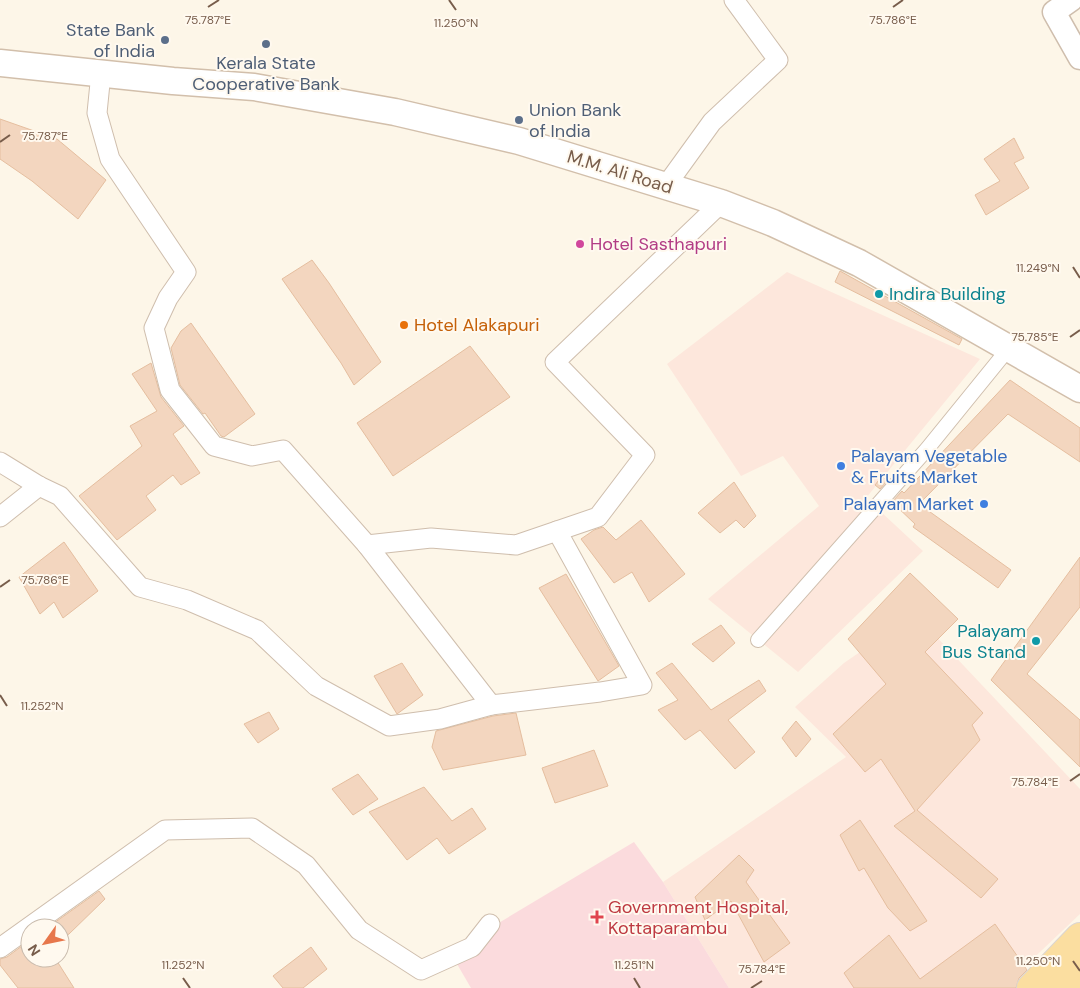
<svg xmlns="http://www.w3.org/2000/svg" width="1080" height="988" viewBox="0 0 1080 988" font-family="'DM Sans',sans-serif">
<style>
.commercial{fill:#fde7dc}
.medical{fill:#fbdbdd}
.building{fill:#f3d6bf;stroke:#e5be9f}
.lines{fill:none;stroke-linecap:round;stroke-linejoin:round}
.pedestrian-casing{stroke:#cfbead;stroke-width:16}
.minor-casing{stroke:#cfbead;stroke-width:21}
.tertiary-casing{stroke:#cfbead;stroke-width:25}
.secondary-casing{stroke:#d2bfab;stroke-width:29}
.primary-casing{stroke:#dcd5d0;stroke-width:30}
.pedestrian{stroke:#fff;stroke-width:14}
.minor{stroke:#fff;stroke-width:19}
.tertiary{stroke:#fff;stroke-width:22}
.secondary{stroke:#fff;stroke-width:26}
.primary{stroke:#fbdea0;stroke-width:28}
.ticks{fill:none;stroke:#785d4b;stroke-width:2}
.service-dot{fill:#5c6f8a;stroke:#fff9ef;stroke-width:2}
.hotel-dot{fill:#d1479c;stroke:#fff9ef;stroke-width:2}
.culture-dot{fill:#0f9aa8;stroke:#fff9ef;stroke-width:2}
.food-dot{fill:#e8710a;stroke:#fff9ef;stroke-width:2}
.shop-dot{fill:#3f7fe0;stroke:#fff9ef;stroke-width:2}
.health-dot{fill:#e0444e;stroke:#fff9ef;stroke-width:2}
.labels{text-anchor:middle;stroke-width:4;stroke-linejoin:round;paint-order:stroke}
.service-label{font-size:18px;fill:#4e5e75;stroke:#fff9ef;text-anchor:end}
.street-label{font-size:18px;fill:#785d4b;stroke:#fff9ef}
.hotel-label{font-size:18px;fill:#b23c85;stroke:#fff9ef;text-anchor:start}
.culture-label{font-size:18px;fill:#0d838f;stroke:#fff9ef;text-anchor:start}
.food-label{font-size:18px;fill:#c56008;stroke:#fff9ef;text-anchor:start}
.shop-label{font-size:18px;fill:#366cbe;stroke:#fff9ef;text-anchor:start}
.health-label{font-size:18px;fill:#be3a42;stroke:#fff9ef;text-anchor:start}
.ticks-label{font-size:12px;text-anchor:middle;fill:#785d4b;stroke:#fff9ef;stroke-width:4;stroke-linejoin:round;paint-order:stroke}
</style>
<rect width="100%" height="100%" fill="#fdf6e8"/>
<g class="commercial">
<polygon points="787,272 980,359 866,498 923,551 798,672 708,599 819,506 783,456 741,476 667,364"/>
<polygon points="915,614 1080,789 1080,914 1002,988 729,988 663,882 846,757 795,707 844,663"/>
</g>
<polygon class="medical" points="634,842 663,882 729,988 471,988 450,952"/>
<g class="building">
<polygon points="0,119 57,139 106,180 78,219 32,181 0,159"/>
<polygon points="1014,138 1024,158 1014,163 1029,188 986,215 975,195 1000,181 984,159"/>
<polygon points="312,260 329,283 381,362 354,385 341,363 282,279"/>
<polygon points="840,271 962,339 959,345 835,282"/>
<polygon points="191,323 255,414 224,437 221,436 205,413 203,414 180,385 171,348 181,331"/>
<polygon points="470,346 510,397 393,476 357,423"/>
<polygon points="151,363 161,397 184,426 173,434 200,473 181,485 173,475 146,496 156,510 117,540 79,496 142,446 130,426 157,411 132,374"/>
<polygon points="1010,380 1080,428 1080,462 1008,414 919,504 1011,570 998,588 913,527 915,524 892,502 902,491 904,493"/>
<polygon points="882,476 887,481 880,489 875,485"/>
<polygon points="734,482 756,516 744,528 736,520 720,533 698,513"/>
<polygon points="641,520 685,574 649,602 632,572 614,583 581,539 594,530 603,527 616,540"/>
<polygon points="64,542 98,591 63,618 54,602 40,614 19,577"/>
<polygon points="1080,557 1080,607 1027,674 1080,720 1080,767 991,680"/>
<polygon points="910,573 958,619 925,652 983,713 972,725 980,740 917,810 998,879 981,898 894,826 915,811 881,759 865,772 833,734 886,684 848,639"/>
<polygon points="566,574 619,666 598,681 539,588"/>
<polygon points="721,625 735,643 713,662 692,644"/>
<polygon points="402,663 423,695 397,714 374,676"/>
<polygon points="672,663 711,710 759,680 766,691 728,720 755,752 735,769 700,730 685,740 658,710 678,700 656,673"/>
<polygon points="269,712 279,729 258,743 244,724"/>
<polygon points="516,713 526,755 443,770 432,747 436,731 493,716"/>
<polygon points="796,721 811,739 796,757 782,738"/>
<polygon points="594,750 608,786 555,803 542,768"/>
<polygon points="358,774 378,799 353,815 332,789"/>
<polygon points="424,787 452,821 472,808 486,829 449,854 437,838 407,860 369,812"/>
<polygon points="860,820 927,921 910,931 888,908 864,868 859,871 840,835"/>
<polygon points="739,855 754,870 746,882 790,943 764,962 731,901 705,920 695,897"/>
<polygon points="99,891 105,899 69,934 60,939 60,928 47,928"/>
<polygon points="995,924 1027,970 1019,978 1016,988 854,988 844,973 889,935 920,979"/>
<polygon points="30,940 30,958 55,958 74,988 18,988 0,965 0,959 7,957"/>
<polygon points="311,947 327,969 303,988 283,988 273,976"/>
</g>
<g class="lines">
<g class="pedestrian-casing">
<polyline id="pedestrian" points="758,640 927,449 1009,348"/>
</g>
<g class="minor-casing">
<g id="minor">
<polyline points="101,73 97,113 110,159 186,272 168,298 154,328 170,390 214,446 252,456 283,450 367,545 491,705 600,692 642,685 557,531"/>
<polyline points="665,187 712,122 778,60 734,0"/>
<polyline points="0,462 39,486 60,496 140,587 187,600 257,630 316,686 389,726 440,719 491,705"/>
<polyline points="0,517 39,486"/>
<polyline points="367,545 431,538 516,545 598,517 645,455 555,362 721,203"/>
<polyline points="0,948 165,830 252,828 306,865 359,930 421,970 472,947 490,924"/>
</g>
</g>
<g class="tertiary-casing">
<polyline id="tertiary" points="1071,0 1054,12 1080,58"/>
</g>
<g class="secondary-casing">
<polyline id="secondary" points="0,63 173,81 254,87 395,112 519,141 721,203 773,223 859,263 1080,389"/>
</g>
<g class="primary-casing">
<g id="primary">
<polyline points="1031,988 1080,937"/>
<polyline points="1060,988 1080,968"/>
</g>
</g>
<use href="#pedestrian" class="pedestrian"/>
<use href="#minor" class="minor"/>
<use href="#tertiary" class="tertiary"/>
<use href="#secondary" class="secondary"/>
<use href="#primary" class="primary"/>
</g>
<path class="ticks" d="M449,0l7,10M208,7l11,-7M893,7l10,-7M0,142l10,-7M1073,267l7,11M1070,337l10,-7M0,587l10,-7M0,695l7,11M1070,781l10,-7M1073,961l7,10M183,978l7,10M634,978l6,10M751,988l11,-7"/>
<g class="service-dot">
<circle cx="165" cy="40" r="5"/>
<circle cx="266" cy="44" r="5"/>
<circle cx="519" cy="120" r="5"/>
</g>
<circle class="hotel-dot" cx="580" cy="244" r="5"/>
<g class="culture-dot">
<circle cx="879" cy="294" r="5"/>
<circle cx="1036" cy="641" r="5"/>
</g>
<circle class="food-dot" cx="404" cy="325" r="5"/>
<g class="shop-dot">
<circle cx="841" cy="466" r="5"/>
<circle cx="984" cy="504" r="5"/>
</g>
<path class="health-dot" d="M594.5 909.5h5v5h5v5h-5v5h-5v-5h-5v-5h5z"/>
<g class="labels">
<g class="service-label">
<text x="155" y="36">State Bank<tspan x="155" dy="21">of India</tspan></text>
<text x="266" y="69" text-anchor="middle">Kerala State<tspan x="266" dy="21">Cooperative Bank</tspan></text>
<text x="529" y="116" text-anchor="start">Union Bank<tspan x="529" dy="21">of India</tspan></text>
</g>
<g class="street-label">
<text transform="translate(620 172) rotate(17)" y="6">M.M. Ali Road</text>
</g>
<g class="hotel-label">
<text x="590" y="250">Hotel Sasthapuri</text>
</g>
<g class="culture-label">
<text x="889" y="300">Indira Building</text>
<text x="1026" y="637" text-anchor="end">Palayam<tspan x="1026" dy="21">Bus Stand</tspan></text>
</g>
<g class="food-label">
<text x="414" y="331">Hotel Alakapuri</text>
</g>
<g class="shop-label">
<text x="851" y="462">Palayam Vegetable<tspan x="851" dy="21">&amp; Fruits Market</tspan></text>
<text x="974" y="510" text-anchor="end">Palayam Market</text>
</g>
<g class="health-label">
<text x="608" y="913">Government Hospital,<tspan x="608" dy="21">Kottaparambu</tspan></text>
</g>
</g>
<g class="ticks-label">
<text x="208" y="24">75.787°E</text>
<text x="893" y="24">75.786°E</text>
<text x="456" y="27">11.250°N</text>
<text x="45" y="140">75.787°E</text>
<text x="1038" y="272">11.249°N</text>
<text x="1035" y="341">75.785°E</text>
<text x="45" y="584">75.786°E</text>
<text x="42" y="710">11.252°N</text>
<text x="1035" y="786">75.784°E</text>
<text x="1038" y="965">11.250°N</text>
<text x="183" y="969">11.252°N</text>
<text x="634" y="969">11.251°N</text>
<text x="762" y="973">75.784°E</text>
</g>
<g transform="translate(45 943) rotate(237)"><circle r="24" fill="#fff9ef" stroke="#c9bbad"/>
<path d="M0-4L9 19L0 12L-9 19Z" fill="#e7774c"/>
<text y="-8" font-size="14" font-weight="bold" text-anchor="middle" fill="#785d4b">N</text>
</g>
</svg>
